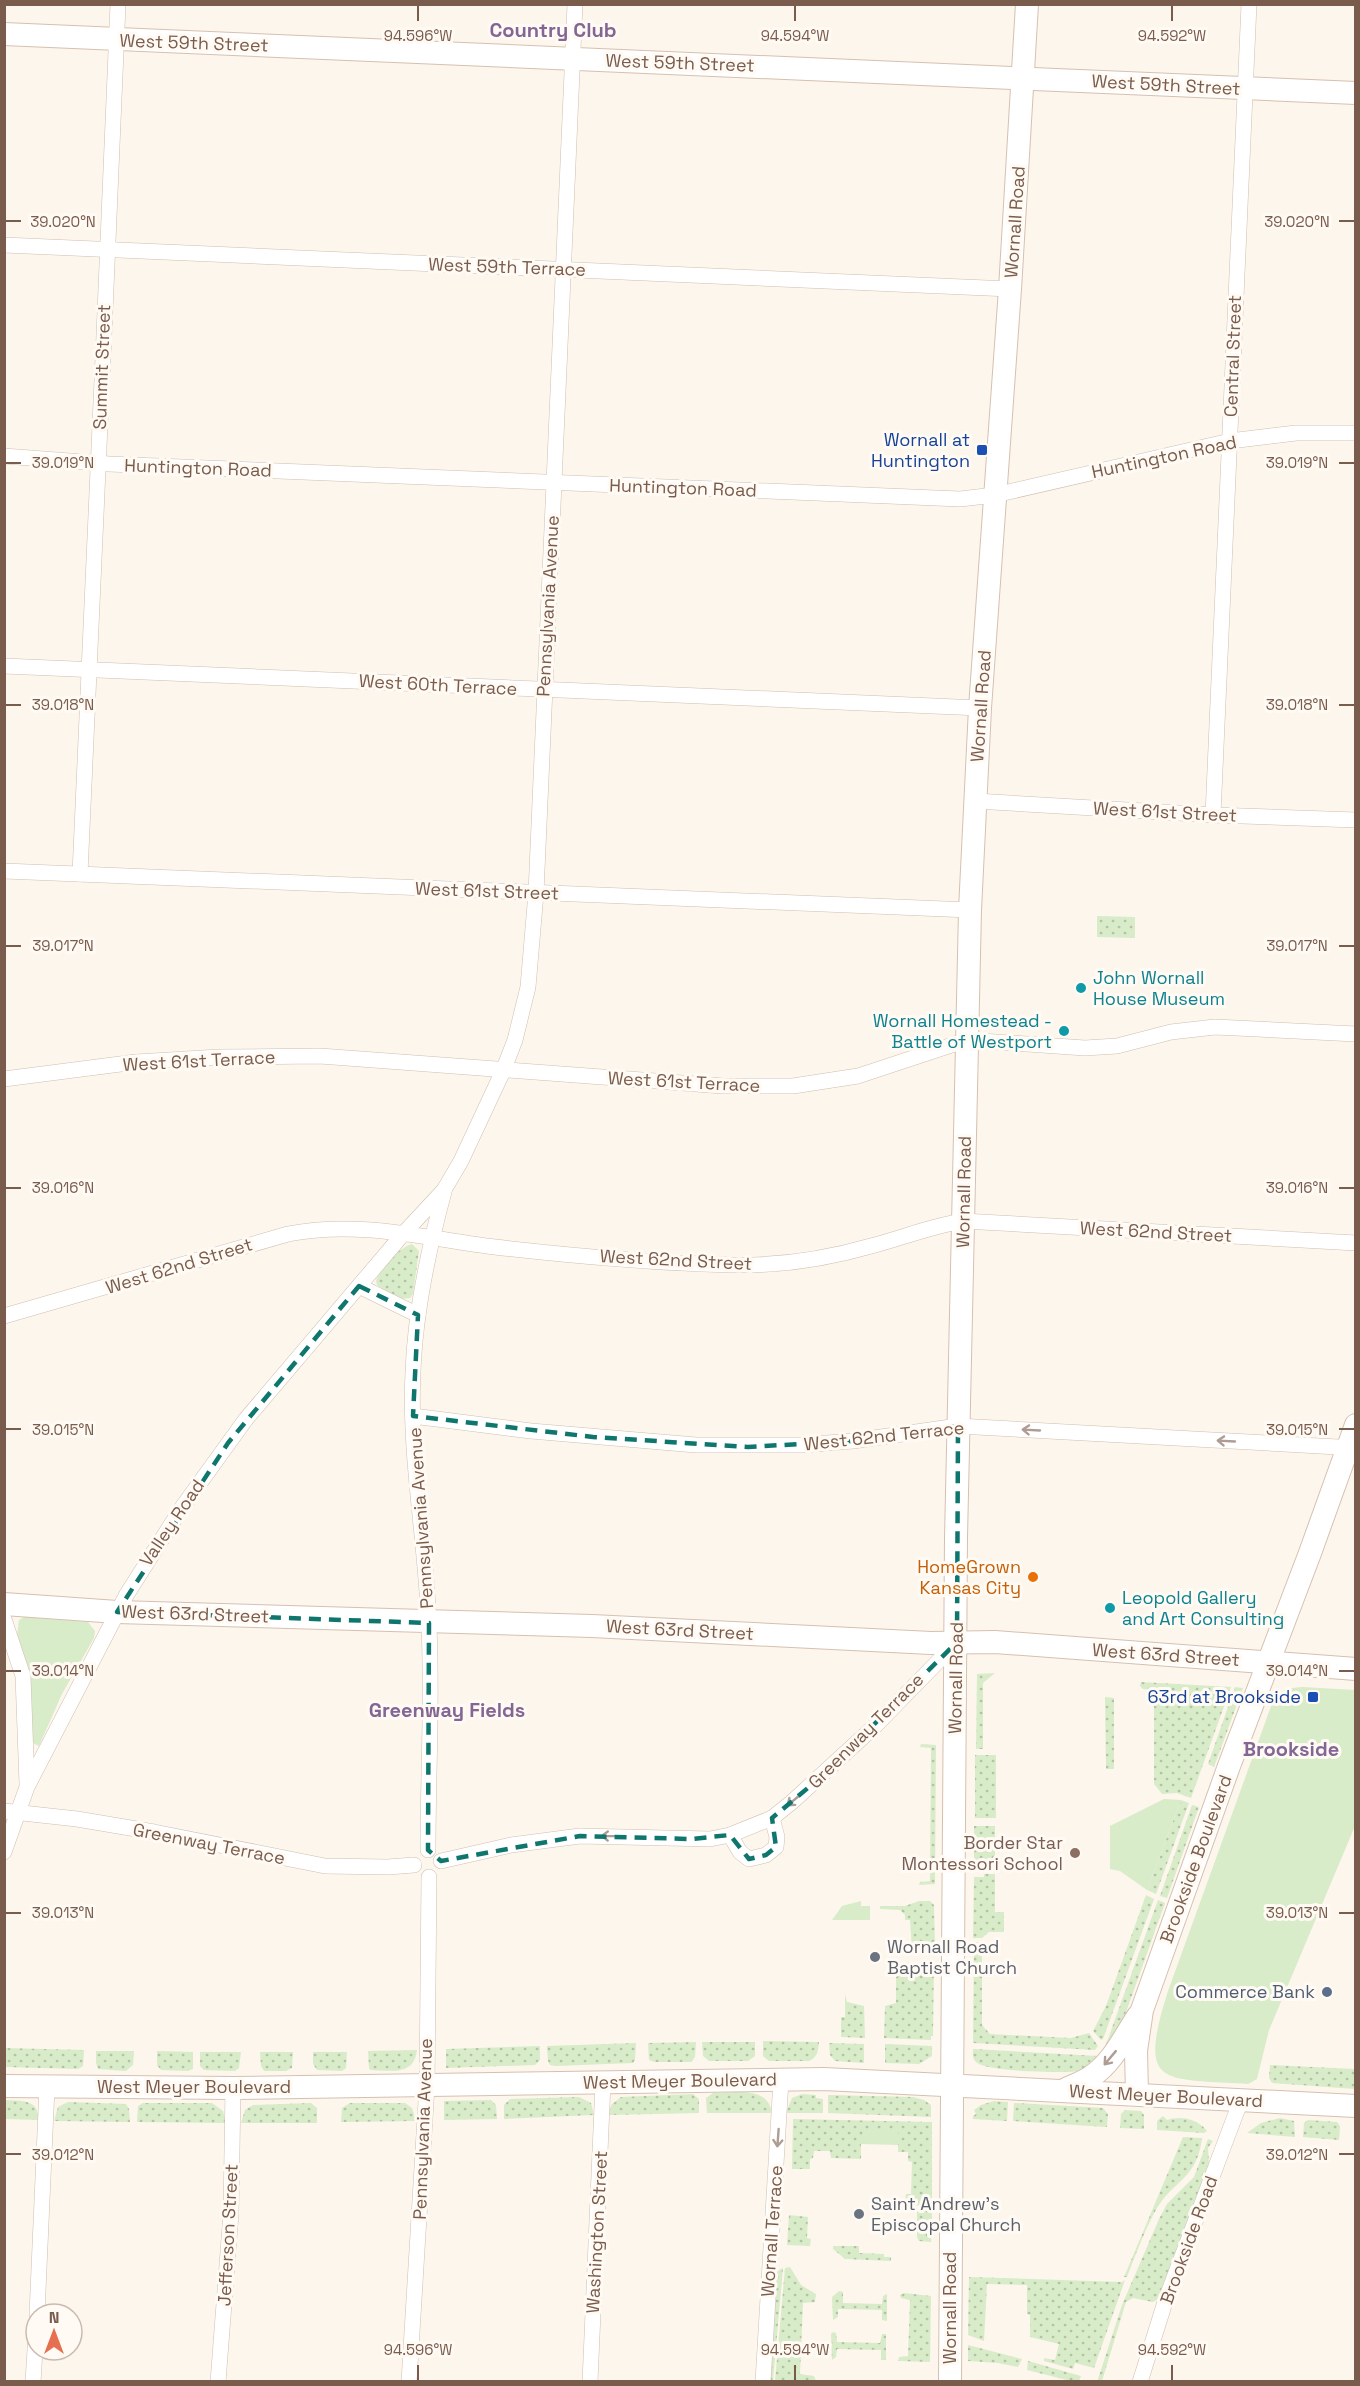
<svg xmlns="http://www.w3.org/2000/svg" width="1360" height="2386" viewBox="0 0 1360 2386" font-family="'Space Grotesk',sans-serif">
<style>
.grass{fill:url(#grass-dots)}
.park{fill:#d8ecc9}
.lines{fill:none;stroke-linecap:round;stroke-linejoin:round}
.street-casing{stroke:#d1beb0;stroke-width:16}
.secondary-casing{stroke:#d6c0b0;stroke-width:24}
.street{stroke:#fff;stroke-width:15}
.secondary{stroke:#fff;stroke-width:22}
.oneway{stroke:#af9d94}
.marked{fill:none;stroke:#0f766e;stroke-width:4.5;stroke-dasharray:12 8;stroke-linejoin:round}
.ticks{fill:none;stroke:#7a5c4d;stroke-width:2}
.transit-dot{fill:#1a4fb4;stroke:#fffaf3;stroke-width:2}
.culture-dot{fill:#0f9aa8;stroke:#fffaf3;stroke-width:2}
.food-dot{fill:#e8710a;stroke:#fffaf3;stroke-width:2}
.education-dot{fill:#8d6e63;stroke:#fffaf3;stroke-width:2}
.worship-dot{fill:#6b7280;stroke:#fffaf3;stroke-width:2}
.service-dot{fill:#5c6f8a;stroke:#fffaf3;stroke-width:2}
.labels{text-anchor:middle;stroke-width:6;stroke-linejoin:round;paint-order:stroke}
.street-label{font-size:18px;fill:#7a5c4d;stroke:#fffaf3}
.transit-label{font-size:18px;fill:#164399;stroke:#fffaf3;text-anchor:end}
.culture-label{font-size:18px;fill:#0d838f;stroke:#fffaf3;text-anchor:start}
.food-label{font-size:18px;fill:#c56008;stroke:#fffaf3;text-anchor:end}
.education-label{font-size:18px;fill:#785e54;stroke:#fffaf3;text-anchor:end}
.worship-label{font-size:18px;fill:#5b616d;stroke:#fffaf3;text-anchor:start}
.service-label{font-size:18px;fill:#4e5e75;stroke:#fffaf3;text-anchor:end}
.neighbourhood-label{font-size:20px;font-weight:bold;fill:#846695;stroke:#fffaf3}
.ticks-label{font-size:15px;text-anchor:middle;fill:#7a5c4d;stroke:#fffaf3;stroke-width:6;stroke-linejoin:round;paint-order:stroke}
</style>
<defs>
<pattern id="grass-dots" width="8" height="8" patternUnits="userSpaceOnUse" patternTransform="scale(1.5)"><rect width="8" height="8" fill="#d8ecc9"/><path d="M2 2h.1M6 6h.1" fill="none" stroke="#b4c2a5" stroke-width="1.8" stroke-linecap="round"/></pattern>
</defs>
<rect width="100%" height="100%" fill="#fdf6ec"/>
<g class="grass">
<polygon points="1097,916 1135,917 1135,938 1097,937"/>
<path d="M412,1244l7,7 -6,43 -3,4 -11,1 -22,-14 -1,-4c4,-14 23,-33 36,-37z"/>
<polygon points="995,1673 983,1683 983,1749 976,1749 977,1674"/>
<polygon points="1141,1682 1231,1687 1191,1798 1177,1793 1162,1794 1154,1784 1154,1690 1143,1689 1140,1686"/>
<polygon points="1235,1687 1243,1688 1214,1767 1208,1764"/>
<polygon points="1105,1697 1114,1698 1114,1769 1106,1769"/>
<polygon points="921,1744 936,1745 935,1884 919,1885 920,1882 930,1881 931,1748 920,1747"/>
<rect x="975" y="1755" width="21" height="63"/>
<polygon points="1181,1800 1189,1803 1156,1894 1147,1890"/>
<polygon points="1192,1805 1199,1807 1167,1898 1160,1896"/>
<polygon points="974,1826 995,1826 995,1868 974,1866"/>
<polygon points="984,1874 995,1874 995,1912 1004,1912 1004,1932 989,1932 982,1938 973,1938 974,1877 984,1877"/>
<polygon points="1146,1895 1154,1899 1103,2039 1101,2040 1093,2031 1106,2006"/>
<polygon points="1158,1900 1165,1903 1120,2029 1104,2050"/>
<polygon points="919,1901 930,1901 934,1905 935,1946 912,1949 910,1920 905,1920 905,1915 900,1910 880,1909 880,1906 905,1906"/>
<polygon points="974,1942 982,1942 982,2025 990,2034 1071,2038 1089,2033 1098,2046 1095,2050 973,2043"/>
<polygon points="911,1962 912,1970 919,1969 920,1964 934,1965 933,2036 931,2036 931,2040 884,2038 885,2006 896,2003 896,1977 905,1970 906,1963"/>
<polygon points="845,1994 847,2002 864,2006 865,2038 841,2037 841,2017 845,2017"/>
<path d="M763,2041l56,1c-1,9 -1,15 -10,19h-40l-6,-5z"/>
<polygon points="696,2042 695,2057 691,2062 655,2062 649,2060 648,2043"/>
<polygon points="702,2042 755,2042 755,2056 748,2061 709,2061 703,2056"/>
<polygon points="636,2043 635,2060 633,2063 556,2066 550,2065 548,2061 547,2046"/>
<polygon points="829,2043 864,2044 864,2063 835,2061 830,2055"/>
<polygon points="885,2044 932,2046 932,2056 919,2064 885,2063"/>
<polygon points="540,2046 540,2060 535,2065 446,2068 446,2049"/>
<polygon points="5,2048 84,2050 83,2066 78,2069 5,2067"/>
<path d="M973,2049l125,7 5,3 -23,12 -10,1c-16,0 -83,0 -94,-10 -4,-4 -3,-8 -3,-13z"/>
<path d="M417,2050c-3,27 -27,20 -47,20l-1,-2 -1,-17z"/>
<polygon points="96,2051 134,2051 133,2065 126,2071 98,2069 96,2063"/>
<polygon points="157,2051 193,2052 193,2069 188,2071 161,2070 157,2065"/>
<polygon points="200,2052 241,2052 239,2068 235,2071 204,2070 200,2066"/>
<polygon points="260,2052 293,2052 292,2068 286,2071 264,2071 261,2066"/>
<polygon points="313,2052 347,2052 346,2068 342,2071 317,2070 313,2064"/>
<polygon points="1270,2065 1355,2069 1355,2089 1272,2083 1269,2078"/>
<path d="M713,2093c21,0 55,-8 59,20h-65l-1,-15z"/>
<polygon points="693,2094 699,2099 699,2113 609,2115 611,2105 621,2097"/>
<polygon points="802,2094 816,2095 816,2098 823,2099 823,2113 786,2113 792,2098"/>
<polygon points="828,2095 913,2097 924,2100 931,2105 931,2117 828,2113"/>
<polygon points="579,2097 591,2103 594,2115 504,2119 504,2105 510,2099"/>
<path d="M5,2100c16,1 35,-1 33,20l-33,-1z"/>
<polygon points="491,2100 496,2105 497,2119 444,2120 444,2101"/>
<polygon points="994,2101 1008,2102 1007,2121 973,2119 973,2116 976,2114 974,2110 981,2105"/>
<polygon points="68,2102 126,2104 129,2109 130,2122 54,2121 58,2107"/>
<polygon points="143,2103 212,2103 223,2111 226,2123 137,2122 138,2106"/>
<polygon points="311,2103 317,2108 317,2123 241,2123 245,2110 253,2105"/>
<polygon points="350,2103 405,2103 412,2108 416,2121 341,2122 342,2108"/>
<polygon points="1014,2103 1103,2108 1108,2114 1107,2127 1013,2121"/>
<polygon points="1125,2110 1141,2111 1144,2115 1144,2129 1120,2128 1121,2114"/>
<path d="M1163,2116l4,4c12,-5 32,-1 40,11l-3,2 -47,-3v-9z"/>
<polygon points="1280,2118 1294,2121 1295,2137 1247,2133 1261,2123"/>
<polygon points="793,2119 932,2122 932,2206 910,2205 910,2203 905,2203 906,2194 911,2194 912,2162 908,2161 908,2152 898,2152 898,2130 861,2144 861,2159 831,2158 830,2151 814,2151 813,2158 810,2159 810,2169 792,2169"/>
<polygon points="1308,2120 1337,2122 1340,2126 1339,2140 1303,2137 1304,2123"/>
<path d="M1183,2137l19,1c-5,41 -27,41 -45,70 -12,21 -21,46 -30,69h-3z"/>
<polygon points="1208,2139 1213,2141 1208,2148 1209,2163 1203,2185 1157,2300 1153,2302 1133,2298 1126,2302 1102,2381 1097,2382 1122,2305 1159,2219 1167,2204 1194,2177"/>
<polygon points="917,2211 932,2211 931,2242 919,2241 917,2237"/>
<polygon points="789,2215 808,2217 807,2238 811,2239 810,2246 787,2245"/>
<polygon points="833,2246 859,2246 859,2253 884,2254 884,2257 891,2257 891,2261 845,2259 833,2249"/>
<polygon points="790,2267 801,2285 816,2294 815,2302 803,2303 800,2374 814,2376 816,2381 775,2381 785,2268"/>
<polygon points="783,2268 773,2381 769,2382 777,2271"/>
<polygon points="969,2277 1122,2282 1125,2280 1094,2368 1075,2363 1073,2369 1044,2361 1044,2358 1055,2360 1059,2344 1030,2337 1030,2315 1027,2314 1027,2285 987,2284 984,2341 968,2335"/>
<polygon points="839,2291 843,2292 843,2303 882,2304 883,2296 887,2294 887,2321 882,2320 882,2310 838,2309 838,2317 833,2320 832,2297"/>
<polygon points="904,2293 931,2296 930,2362 898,2361 899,2357 908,2356 910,2300 901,2298 900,2295"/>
<polygon points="833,2332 836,2333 837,2342 880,2343 882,2334 886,2334 886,2360 881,2360 881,2350 837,2349 836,2357 832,2360 831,2334"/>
<polygon points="968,2345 1022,2359 1018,2367 998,2363 968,2361"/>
<polygon points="1028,2361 1081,2376 1079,2381 1071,2381 1027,2370"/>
</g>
<g class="park">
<polygon points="24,1617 88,1622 95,1631 94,1638 62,1694 39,1746 33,1743 30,1682 17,1635 19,1620"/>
<path d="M1303,1687l52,3v136l-86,204 -12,49 -9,5c-86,-6 -111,5 -80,-93l106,-293c8,-10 17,-10 29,-11z"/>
<polygon points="1164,1799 1181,1800 1147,1890 1120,1871 1110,1869 1110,1826"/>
<polygon points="861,1901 861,1906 870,1906 870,1920 832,1920 842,1906"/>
<polygon points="863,2129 898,2130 898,2145 861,2144"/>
</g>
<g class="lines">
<g class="street-casing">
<g id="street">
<polyline points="4,245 1010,289"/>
<polyline points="4,456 109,464 960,499 995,495 1230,441 1296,433 1356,433"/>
<polyline points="4,666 980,708"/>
<polyline points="975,801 1213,815 1356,820"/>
<polyline points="1213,815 1249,4"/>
<polyline points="4,871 970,910"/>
<path d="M80,874c15,-290 25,-580 38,-870"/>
<polyline points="4,1079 136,1062 219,1057 320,1056 723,1086 793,1086 858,1076 967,1040 1085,1048 1117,1046 1171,1032 1215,1027 1356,1034"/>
<polyline points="359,1286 418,1315"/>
<path d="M4,1316l284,-82c71,-14 136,4 207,13 78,9 158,16 236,18 47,1 95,-6 140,-19 31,-8 60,-20 92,-25l393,22"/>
<polyline points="413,1416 531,1431 696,1445 802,1445 853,1441 958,1426 1356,1448"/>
<polyline points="4,1619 23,1676 27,1784"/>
<polyline points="4,1811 77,1819 154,1832 325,1866 388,1867 414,1865"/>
<polyline points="730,1835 740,1852 749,1859 766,1855 776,1847 777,1837 772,1818"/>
<path d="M428,1850c0,-80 5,-162 0,-242 -4,-78 -19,-158 -15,-236 2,-60 15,-121 31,-180"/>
<polyline points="4,1852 27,1787 127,1594 181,1509 246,1419 403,1234 444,1190 461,1161 503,1071 515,1040 528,987 536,893 575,4"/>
<polyline points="441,1861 511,1845 580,1836 710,1839 730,1835 772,1818 792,1802 876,1725 957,1642"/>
<polyline points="37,2314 47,2087"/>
<polyline points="33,2382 36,2334"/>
<polyline points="218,2382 231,2213 233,2088"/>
<polyline points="409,2382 427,2085 429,1877"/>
<polyline points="590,2382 603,2083"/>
<polyline points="763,2382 781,2080"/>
<polyline points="1140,2382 1166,2299 1241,2100"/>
</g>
</g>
<g class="secondary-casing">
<g id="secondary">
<polyline points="4,34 1356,93"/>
<polyline points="4,1604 117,1612 592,1626 931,1643 995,1642 1356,1669"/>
<polyline points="4,2086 233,2088 824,2079 1356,2106"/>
<path d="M1066,2089c8,-4 18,-7 26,-13 21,-14 32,-39 46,-60"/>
<polyline points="1137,2094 1136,2051 1142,2010 1229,1766 1310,1553 1356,1425"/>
<polyline points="950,2382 956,1538 970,910 980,708 1010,289 1027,4"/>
</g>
</g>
<use href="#street" class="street"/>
<use href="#secondary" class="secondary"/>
</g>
<defs><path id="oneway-shaft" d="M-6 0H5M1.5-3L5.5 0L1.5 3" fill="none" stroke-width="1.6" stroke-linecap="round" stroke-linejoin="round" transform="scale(1.5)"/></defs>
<g class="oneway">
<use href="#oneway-shaft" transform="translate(1031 1430) rotate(-177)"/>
<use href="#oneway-shaft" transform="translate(1226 1441) rotate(-177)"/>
<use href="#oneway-shaft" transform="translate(794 1800) rotate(140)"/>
<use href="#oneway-shaft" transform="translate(610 1836) rotate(-179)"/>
<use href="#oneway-shaft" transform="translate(1110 2058) rotate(130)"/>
<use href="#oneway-shaft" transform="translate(778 2138) rotate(94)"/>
</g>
<path class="marked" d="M359,1286l59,29 -5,101 180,21 155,10 105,-6 105,-15 -1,216 -136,135 -49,41 4,29 -10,8 -17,4 -19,-24 -39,4 -111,-3 -139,25 -13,-11 1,-227 -312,-11 111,-169z"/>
<path class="ticks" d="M418,6v15M795,6v15M1172,6v15M6,221h15M1339,221h15M6,463h15M1339,463h15M6,705h15M1339,705h15M6,946h15M1339,946h15M6,1188h15M1339,1188h15M6,1429h15M1339,1429h15M6,1671h15M1339,1671h15M6,1913h15M1339,1913h15M6,2154h15M1339,2154h15M418,2365v15M795,2365v15M1172,2365v15"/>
<g class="transit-dot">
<rect x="976" y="444" width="12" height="12" rx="3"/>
<rect x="1307" y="1691" width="12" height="12" rx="3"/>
</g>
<g class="culture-dot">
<circle cx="1081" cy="988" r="6"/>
<circle cx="1064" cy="1031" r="6"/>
<circle cx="1110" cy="1608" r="6"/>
</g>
<circle class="food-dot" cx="1033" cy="1577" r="6"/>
<circle class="education-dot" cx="1075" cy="1853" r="6"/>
<g class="worship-dot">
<circle cx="875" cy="1957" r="6"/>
<circle cx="859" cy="2214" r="6"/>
</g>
<circle class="service-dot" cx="1327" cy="1992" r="6"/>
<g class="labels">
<g class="street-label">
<text transform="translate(194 43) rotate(2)" y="6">West 59th Street</text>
<text transform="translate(680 63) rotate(2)" y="6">West 59th Street</text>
<text transform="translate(1166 85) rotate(3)" y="6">West 59th Street</text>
<text transform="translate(1015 222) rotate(-86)" y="6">Wornall Road</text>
<text transform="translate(507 267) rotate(2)" y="6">West 59th Terrace</text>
<text transform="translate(1233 356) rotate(-88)" y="6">Central Street</text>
<text transform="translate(102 367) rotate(-88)" y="6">Summit Street</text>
<text transform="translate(1164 457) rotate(-12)" y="6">Huntington Road</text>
<text transform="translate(198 468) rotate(2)" y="6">Huntington Road</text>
<text transform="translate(683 488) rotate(2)" y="6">Huntington Road</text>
<text transform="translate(548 606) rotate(-87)" y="6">Pennsylvania Avenue</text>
<text transform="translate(438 685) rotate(3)" y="6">West 60th Terrace</text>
<text transform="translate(981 706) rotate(-86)" y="6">Wornall Road</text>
<text transform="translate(1165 812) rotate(3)" y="6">West 61st Street</text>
<text transform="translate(487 891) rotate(2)" y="6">West 61st Street</text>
<text transform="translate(199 1061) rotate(-3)" y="6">West 61st Terrace</text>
<text transform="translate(684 1082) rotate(3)" y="6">West 61st Terrace</text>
<text transform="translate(964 1192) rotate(-89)" y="6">Wornall Road</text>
<text transform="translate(1156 1232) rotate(3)" y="6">West 62nd Street</text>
<text transform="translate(676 1260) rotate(3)" y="6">West 62nd Street</text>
<text transform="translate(179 1266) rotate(-17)" y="6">West 62nd Street</text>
<text transform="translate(884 1436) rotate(-6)" y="6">West 62nd Terrace</text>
<text transform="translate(421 1518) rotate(-94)" y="6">Pennsylvania Avenue</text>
<text transform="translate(172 1523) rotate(-56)" y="6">Valley Road</text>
<text transform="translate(195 1614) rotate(2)" y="6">West 63rd Street</text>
<text transform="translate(680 1630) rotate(3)" y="6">West 63rd Street</text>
<text transform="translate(1166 1655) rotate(4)" y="6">West 63rd Street</text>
<text transform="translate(956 1678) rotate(-89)" y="6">Wornall Road</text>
<text transform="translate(866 1731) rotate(-45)" y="6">Greenway Terrace</text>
<text transform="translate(209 1844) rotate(11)" y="6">Greenway Terrace</text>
<text transform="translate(1196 1859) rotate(-70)" y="6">Brookside Boulevard</text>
<text transform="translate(680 2081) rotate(-1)" y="6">West Meyer Boulevard</text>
<text x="194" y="2093">West Meyer Boulevard</text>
<text transform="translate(1166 2096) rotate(3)" y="6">West Meyer Boulevard</text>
<text transform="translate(423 2129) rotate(-88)" y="6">Pennsylvania Avenue</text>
<text transform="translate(772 2231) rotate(-86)" y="6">Wornall Terrace</text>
<text transform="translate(597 2232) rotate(-87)" y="6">Washington Street</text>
<text transform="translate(228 2235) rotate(-87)" y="6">Jefferson Street</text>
<text transform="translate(1189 2240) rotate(-70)" y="6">Brookside Road</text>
<text transform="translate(950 2308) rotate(-90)" y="6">Wornall Road</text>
</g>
<g class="transit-label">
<text x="970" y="446">Wornall at<tspan x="970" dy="21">Huntington</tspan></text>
<text x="1301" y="1703">63rd at Brookside</text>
</g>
<g class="culture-label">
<text x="1093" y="984">John Wornall<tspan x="1093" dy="21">House Museum</tspan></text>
<text x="1052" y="1027" text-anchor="end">Wornall Homestead -<tspan x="1052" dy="21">Battle of Westport</tspan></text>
<text x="1122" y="1604">Leopold Gallery<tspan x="1122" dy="21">and Art Consulting</tspan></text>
</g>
<g class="food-label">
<text x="1021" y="1573">HomeGrown<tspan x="1021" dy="21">Kansas City</tspan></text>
</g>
<g class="education-label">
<text x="1063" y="1849">Border Star<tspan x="1063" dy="21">Montessori School</tspan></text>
</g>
<g class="worship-label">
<text x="887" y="1953">Wornall Road<tspan x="887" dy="21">Baptist Church</tspan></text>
<text x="871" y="2210">Saint Andrew's<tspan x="871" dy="21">Episcopal Church</tspan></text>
</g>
<g class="service-label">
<text x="1315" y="1998">Commerce Bank</text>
</g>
<g class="neighbourhood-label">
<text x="553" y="37">Country Club</text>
<text x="447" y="1717">Greenway Fields</text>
<text x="1291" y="1756">Brookside</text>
</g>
</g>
<g class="ticks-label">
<text x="418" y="41">94.596°W</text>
<text x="795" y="41">94.594°W</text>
<text x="1172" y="41">94.592°W</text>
<text x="63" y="227">39.020°N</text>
<text x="1297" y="227">39.020°N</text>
<text x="63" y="468">39.019°N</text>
<text x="1297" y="468">39.019°N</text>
<text x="63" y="710">39.018°N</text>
<text x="1297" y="710">39.018°N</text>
<text x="63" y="951">39.017°N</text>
<text x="1297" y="951">39.017°N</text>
<text x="63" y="1193">39.016°N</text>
<text x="1297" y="1193">39.016°N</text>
<text x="63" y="1435">39.015°N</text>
<text x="1297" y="1435">39.015°N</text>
<text x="63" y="1676">39.014°N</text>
<text x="1297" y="1676">39.014°N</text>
<text x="63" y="1918">39.013°N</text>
<text x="1297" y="1918">39.013°N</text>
<text x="63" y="2160">39.012°N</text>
<text x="1297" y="2160">39.012°N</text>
<text x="418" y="2355">94.596°W</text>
<text x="795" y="2355">94.594°W</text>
<text x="1172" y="2355">94.592°W</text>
</g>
<rect width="1360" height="2386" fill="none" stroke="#7a5c4d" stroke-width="12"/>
<g transform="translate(54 2332)"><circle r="28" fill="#fffaf3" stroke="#cabbb1" stroke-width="1.5"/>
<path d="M0-4.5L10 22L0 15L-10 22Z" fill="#e76f51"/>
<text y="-9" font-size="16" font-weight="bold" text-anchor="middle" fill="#7a5c4d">N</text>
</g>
</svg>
